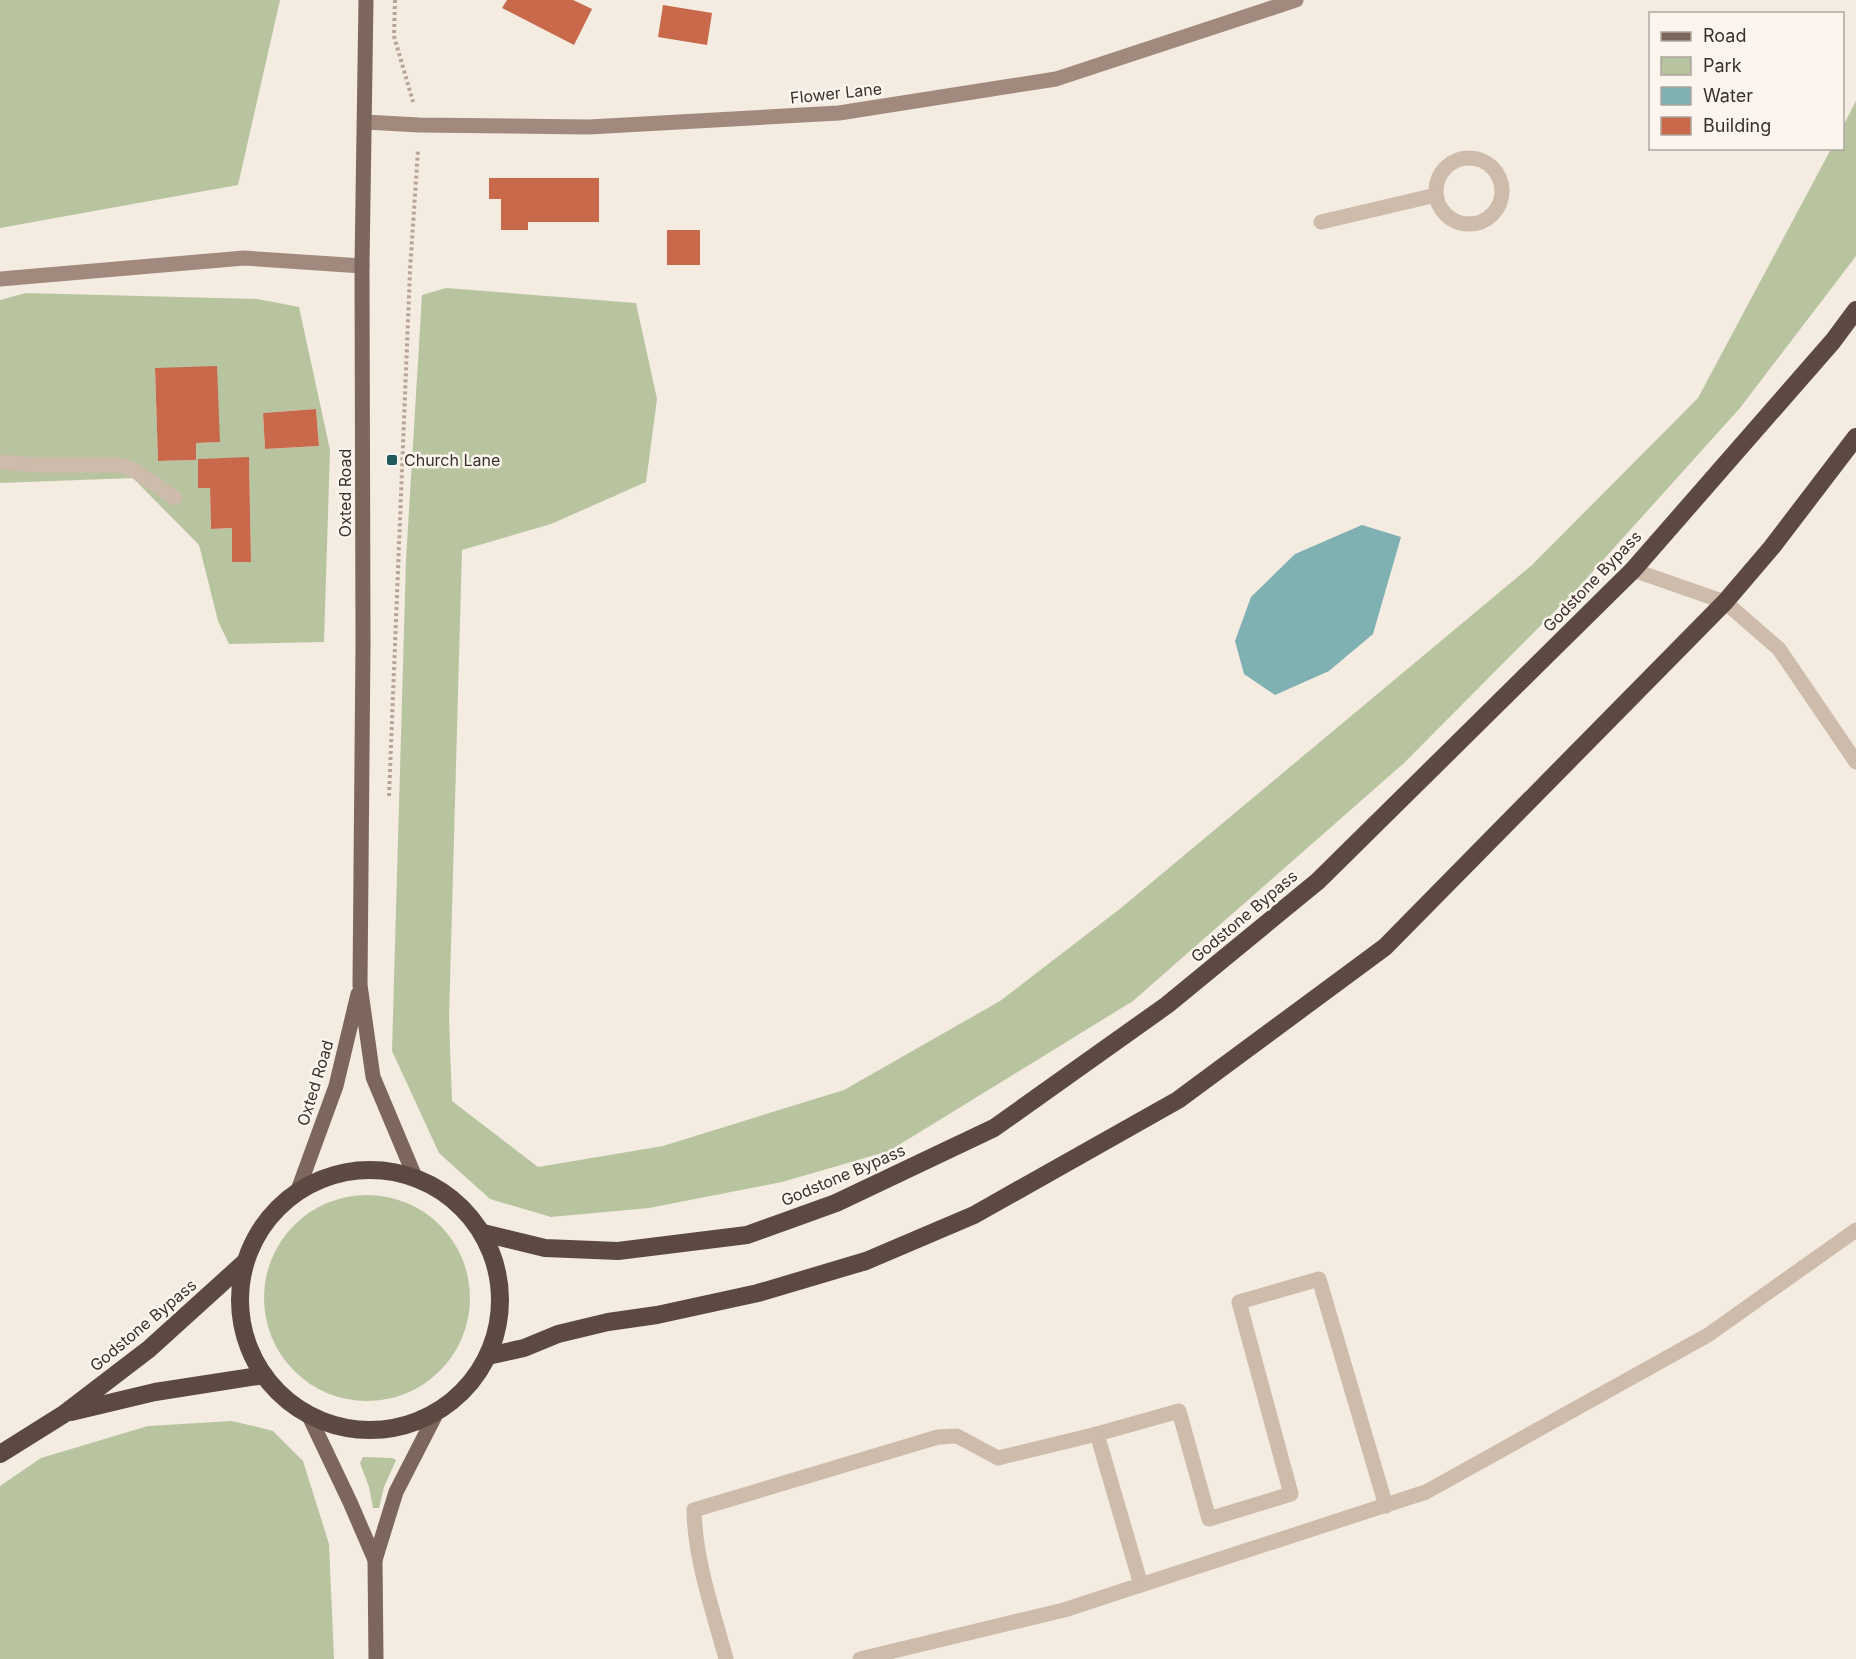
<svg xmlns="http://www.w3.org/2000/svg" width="1856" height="1659" viewBox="0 0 1856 1659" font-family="Inter,sans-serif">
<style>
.green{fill:#b8c4a0;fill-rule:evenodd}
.water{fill:#7fb0b2}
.building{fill:#c8694b}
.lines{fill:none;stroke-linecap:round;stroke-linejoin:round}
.path{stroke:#b9a596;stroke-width:4;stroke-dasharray:3 3;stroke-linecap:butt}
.lane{stroke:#cdbbac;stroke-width:15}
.secondary{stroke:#a18a7d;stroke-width:15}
.primary{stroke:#7d675c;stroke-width:15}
.highway{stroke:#5c4a42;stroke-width:18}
.poi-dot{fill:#1f5a5e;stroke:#fbf5ee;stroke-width:2}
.labels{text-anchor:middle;stroke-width:5;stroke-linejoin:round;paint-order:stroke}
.street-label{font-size:16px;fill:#3b302b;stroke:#fbf5ee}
.poi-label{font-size:16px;fill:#3b302b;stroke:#fbf5ee;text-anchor:start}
</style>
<rect width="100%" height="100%" fill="#f4ebe1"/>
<g class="green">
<polygon points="0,0 280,0 238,185 0,228"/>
<polygon points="1856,101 1856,256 1740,408 1577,589 1404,763 1133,1001 889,1151 782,1182 649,1208 551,1217 490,1199 439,1153 392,1051 406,560 422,295 446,288 636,303 657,399 646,482 551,524 462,550 449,1018 452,1101 538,1167 663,1146 844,1090 1000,1001 1121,908 1532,565 1698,398 1831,149 1842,148 1843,126"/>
<path d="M26,293l231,6 42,8 31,143 -6,192 -95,2 -11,-23 -19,-76 -66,-67 -133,5v-183zM155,368l65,74 -24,1v17l-38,1zM316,409l3,37 -54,3 -2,-36zM249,458l2,104h-19v-34l-21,1 -1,-41h-12v-29z"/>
<circle cx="367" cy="1298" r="103"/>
<polygon points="232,1421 273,1431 303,1461 329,1544 334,1659 0,1659 0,1486 41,1458 148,1426"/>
<polygon points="363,1457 392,1458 396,1460 384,1487 379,1508 373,1508 369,1487 360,1463"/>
</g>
<polygon class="water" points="1362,525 1401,537 1373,634 1329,671 1275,695 1244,674 1235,641 1251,597 1295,554"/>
<g class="building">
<polygon points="507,0 573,0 592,9 574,45 502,8"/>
<polygon points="663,5 712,13 707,45 658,37"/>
<polygon points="489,178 599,178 599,222 528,222 528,230 501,230 501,199 489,199"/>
<rect x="667" y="230" width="33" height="35"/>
<polygon points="217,366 220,442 196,443 196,460 158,461 155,368"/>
<polygon points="316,409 319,446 265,449 263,413"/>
<polygon points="249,457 251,562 232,562 232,528 211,529 210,488 198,488 198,459"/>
</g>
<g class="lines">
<g class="path">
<polyline points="395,0 394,36 413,102"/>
<polyline points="389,796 410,270 418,150"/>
</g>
<g class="lane">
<circle cx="1469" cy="191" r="33"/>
<polyline points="1321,222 1436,195"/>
<polyline points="0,462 37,465 118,465 132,469 175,498"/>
<polyline points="1633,570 1725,602 1779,649 1856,762"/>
<polyline points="1141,1585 1097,1434 1179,1411 1209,1519 1291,1494 1239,1302 1319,1279 1386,1506"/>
<path d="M726,1659c-13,-49 -31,-98 -32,-149l244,-73 19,-1 41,22 99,-24"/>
<polyline points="860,1659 1064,1610 1426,1492 1708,1335 1856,1230"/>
</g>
<g class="secondary">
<polyline points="365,122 419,125 589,127 839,113 1056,79 1296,0"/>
<polyline points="0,279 244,258 362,266"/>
</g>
<g class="primary">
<polyline points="366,0 362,266 363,644 360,985 373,1077 415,1177"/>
<polyline points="298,1190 336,1086 358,994"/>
<polyline points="309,1416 350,1502 375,1560"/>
<polyline points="376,1659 375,1560 396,1492 437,1412"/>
</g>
<g class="highway">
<circle cx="370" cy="1300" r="130"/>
<polyline points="483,1233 545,1248 618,1251 747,1235 836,1203 994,1128 1167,1005 1318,881 1633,570 1833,341 1856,310"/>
<polyline points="488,1356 524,1348 558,1334 608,1322 657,1315 758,1293 866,1261 974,1215 1178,1100 1385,947 1725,602 1772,547 1856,437"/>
<polyline points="71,1412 155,1392 264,1375"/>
<polyline points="0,1454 64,1414 149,1349 244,1263"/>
</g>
</g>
<rect class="poi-dot" x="386" y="454" width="12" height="12" rx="3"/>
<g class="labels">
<g class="street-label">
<text transform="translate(836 93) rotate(-6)" y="6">Flower Lane</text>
<text transform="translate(345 493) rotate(-90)" y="6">Oxted Road</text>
<text transform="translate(1592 581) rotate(-46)" y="6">Godstone Bypass</text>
<text transform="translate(1244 916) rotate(-40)" y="6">Godstone Bypass</text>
<text transform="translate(315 1083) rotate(-73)" y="6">Oxted Road</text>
<text transform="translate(843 1175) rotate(-23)" y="6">Godstone Bypass</text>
<text transform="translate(143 1325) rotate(-40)" y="6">Godstone Bypass</text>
</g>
<g class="poi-label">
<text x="404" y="466">Church Lane</text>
</g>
</g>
<rect x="1649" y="12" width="195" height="138" fill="#fbf5ee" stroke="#aea6a0" stroke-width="1.5"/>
<rect x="1661" y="32" width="30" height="9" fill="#7d675c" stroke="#aea6a0" stroke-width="1.5"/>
<text x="1703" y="42" font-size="18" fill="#3b302b">Road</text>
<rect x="1661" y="57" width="30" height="18" fill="#b8c4a0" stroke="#aea6a0" stroke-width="1.5"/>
<text x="1703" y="72" font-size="18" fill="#3b302b">Park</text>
<rect x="1661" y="87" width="30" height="18" fill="#7fb0b2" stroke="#aea6a0" stroke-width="1.5"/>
<text x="1703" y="102" font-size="18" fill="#3b302b">Water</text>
<rect x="1661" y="117" width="30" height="18" fill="#c8694b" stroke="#aea6a0" stroke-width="1.5"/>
<text x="1703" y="132" font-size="18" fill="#3b302b">Building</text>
</svg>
